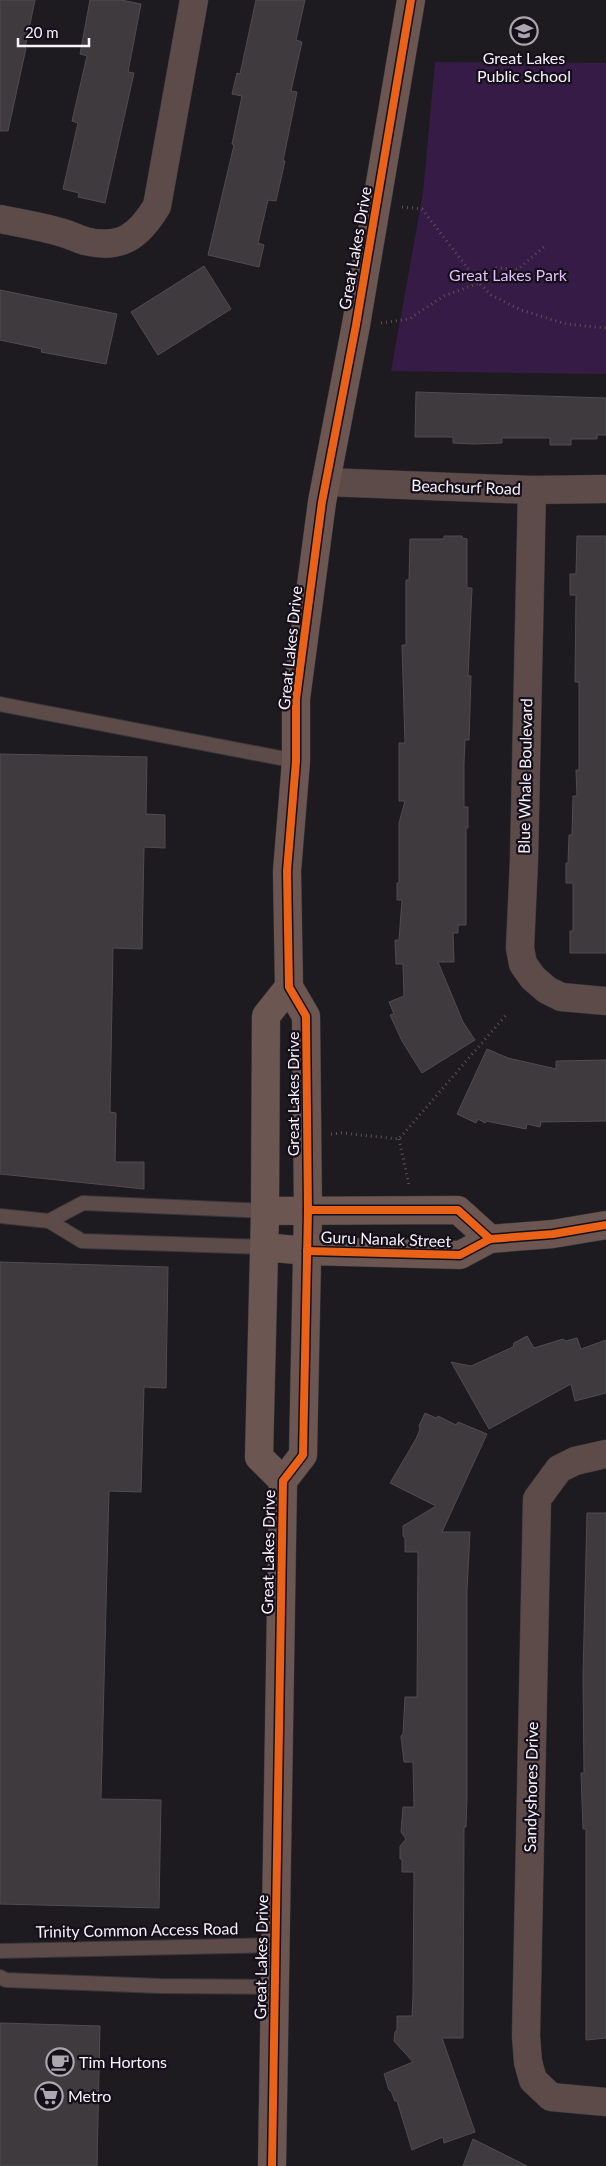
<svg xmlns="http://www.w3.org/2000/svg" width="606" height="2166" viewBox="0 0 606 2166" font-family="Lato,sans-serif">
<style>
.green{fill:#361b46}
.building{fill:#3e3a3e;stroke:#504b4e}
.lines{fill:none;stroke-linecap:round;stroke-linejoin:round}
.lane-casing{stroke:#383639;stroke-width:16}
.street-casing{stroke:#383639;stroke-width:29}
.secondary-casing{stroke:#383639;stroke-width:29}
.path{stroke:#5d5152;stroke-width:3;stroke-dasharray:1 4;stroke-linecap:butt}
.lane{stroke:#5d4b49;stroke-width:14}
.street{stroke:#5d4b49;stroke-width:28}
.secondary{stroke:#6b5652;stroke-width:28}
.cycleway-casing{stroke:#150f1a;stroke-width:11}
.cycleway{stroke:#ea6118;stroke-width:8}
.labels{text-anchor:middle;stroke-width:4.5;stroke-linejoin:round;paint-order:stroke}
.poi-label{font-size:16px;fill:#f7f2fb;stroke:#150f1a;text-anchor:start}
.street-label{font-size:16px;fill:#f7f2fb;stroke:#150f1a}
.park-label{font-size:16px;fill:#e2befb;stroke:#150f1a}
</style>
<rect width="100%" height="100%" fill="#1e1b20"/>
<polygon class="green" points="435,62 606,63 606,374 391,371 423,193"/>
<g class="building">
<polygon points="0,0 35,0 25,48 26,48 8,131 0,131"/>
<polygon points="90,0 121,0 141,4 128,72 134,73 105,203 78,197 79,193 63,189 78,123 72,121 87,56 80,54"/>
<polygon points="256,0 305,0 296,40 302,42 291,91 297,92 283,161 285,161 276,201 268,200 258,243 264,245 259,267 208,255 234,145 232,144 242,96 232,94 237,73 240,74"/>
<polygon points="204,266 231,309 158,355 131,312"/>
<polygon points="0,290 117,314 106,364 41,352 42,349 0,340"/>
<polygon points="416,392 606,398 606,435 597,435 597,439 571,439 571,445 550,445 550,438 502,438 502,443 474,444 453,443 453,437 415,437"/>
<polygon points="444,536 462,536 462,538 467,539 467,588 472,588 468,676 471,676 469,740 465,740 464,763 464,807 468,807 468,828 466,828 466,925 458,925 458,933 453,933 454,962 438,962 463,1022 475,1040 422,1073 402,1041 390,1015 394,1014 389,1002 404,996 403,964 396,964 395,940 399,940 402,900 397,900 397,883 399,883 399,823 405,801 399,801 399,743 405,743 402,645 406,645 406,580 409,580 410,539 444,539"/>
<polygon points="577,536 606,536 606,953 570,953 570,931 573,931 573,883 566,883 566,863 568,863 569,835 572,835 573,796 577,796 576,770 579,770 579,682 575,682 576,595 570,595 570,574 576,574"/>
<polygon points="0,754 147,757 146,814 165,815 165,848 144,847 142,949 113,948 110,1112 116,1113 115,1162 144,1162 144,1189 0,1174"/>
<polygon points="487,1049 508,1058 556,1069 556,1061 606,1060 606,1121 541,1122 540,1127 527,1124 526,1129 486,1121 485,1123 478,1119 476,1123 457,1114"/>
<polygon points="0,1262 168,1267 166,1388 144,1387 141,1492 109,1491 101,1799 161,1800 159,1908 0,1904"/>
<polygon points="527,1336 534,1348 563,1339 566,1341 577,1338 581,1349 606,1340 606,1393 575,1401 571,1384 489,1429 451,1362 471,1366 513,1347 514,1343"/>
<polygon points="425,1413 436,1418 438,1416 456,1425 458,1422 487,1434 442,1532 470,1532 467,1590 467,1798 466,1827 464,1827 463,2038 442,2038 475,2132 444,2143 443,2137 412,2150 397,2101 395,2101 391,2091 389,2090 384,2074 413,2062 394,2041 395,2032 397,2030 397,2016 412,2016 413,1996 414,1872 402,1872 402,1859 400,1859 400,1846 406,1839 401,1832 403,1807 414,1807 413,1762 404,1762 401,1736 403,1734 405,1697 417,1697 418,1552 405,1552 405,1538 403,1536 403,1526 436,1506 390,1483 416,1439 420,1429 419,1426"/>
<polygon points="587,1513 606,1513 606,2038 586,2040 586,1829 583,1829 581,1773 584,1773 583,1676"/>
<polygon points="0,2023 100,2026 97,2166 0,2166"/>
<polygon points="473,2139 527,2166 463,2166"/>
</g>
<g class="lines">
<g class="lane-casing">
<g id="lane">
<polyline points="0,704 296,761"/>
<polyline points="0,1216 49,1221 82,1241 264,1247"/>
<polyline points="49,1221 83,1203 265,1211"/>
<polyline points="0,1951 275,1945"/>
<polyline points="0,1977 6,1980 160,1986 274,1987"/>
</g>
</g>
<g class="street-casing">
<g id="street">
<path d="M0,219c19,4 38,7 56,12 10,2 19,7 29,10 36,9 54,-5 72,-35l37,-206"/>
<polyline points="326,482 532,490 606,489"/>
<polyline points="532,490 524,860 520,948 523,964 533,978 547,990 561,997 606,1001"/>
<polyline points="606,1454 575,1461 559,1469 537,1499 526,2036 528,2062 533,2080 551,2097 606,2102"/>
</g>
</g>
<g class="secondary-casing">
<g id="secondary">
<polyline points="265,1211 458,1210 490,1239"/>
<polyline points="264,1247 307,1251 460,1255 490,1239 553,1234 606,1225"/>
<polyline points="283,1481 259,1457 265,1211 266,1016 289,987"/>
<polyline points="272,2166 283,1481 303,1455 308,1210 306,1016 289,987 287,871 296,761 296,699 322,502 356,325 411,0"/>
</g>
</g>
<g class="path">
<polyline points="402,207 422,209 479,283 491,295 521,310 566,324 606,328"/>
<polyline points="381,323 409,319 444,296 479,283 496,268 518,269 545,246"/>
<polyline points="331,1134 341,1133 399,1139 506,1015"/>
<polyline points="399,1139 409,1185"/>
</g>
<use href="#lane" class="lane"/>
<use href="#street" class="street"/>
<use href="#secondary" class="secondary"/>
<g class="cycleway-casing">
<g id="cycleway">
<polyline points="308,1210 458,1210 490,1239"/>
<polyline points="307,1251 460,1255 490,1239 553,1234 606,1225"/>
<polyline points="272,2166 283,1481 303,1455 308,1210 306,1016 289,987 287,871 296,761 296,699 322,502 356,325 411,0"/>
</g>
</g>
<use href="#cycleway" class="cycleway"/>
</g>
<defs>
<g id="school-ring" transform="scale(1.4375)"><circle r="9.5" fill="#150f1a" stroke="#aba7ae" stroke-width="1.5"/><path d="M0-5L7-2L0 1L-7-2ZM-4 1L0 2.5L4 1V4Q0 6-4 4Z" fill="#aba7ae"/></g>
<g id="cafe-ring" transform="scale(1.4375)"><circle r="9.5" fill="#150f1a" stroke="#aba7ae" stroke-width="1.5"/><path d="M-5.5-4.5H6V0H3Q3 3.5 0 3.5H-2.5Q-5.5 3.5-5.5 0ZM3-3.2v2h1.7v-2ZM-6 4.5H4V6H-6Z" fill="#aba7ae"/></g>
<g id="supermarket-ring" transform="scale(1.4375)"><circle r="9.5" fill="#150f1a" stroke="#aba7ae" stroke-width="1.5"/><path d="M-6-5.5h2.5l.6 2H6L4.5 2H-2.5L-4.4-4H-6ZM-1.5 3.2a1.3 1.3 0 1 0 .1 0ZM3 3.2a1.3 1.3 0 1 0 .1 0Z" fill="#aba7ae"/></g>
</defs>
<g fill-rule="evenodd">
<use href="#school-ring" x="524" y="31"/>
<use href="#cafe-ring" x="60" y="2062"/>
<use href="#supermarket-ring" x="49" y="2096"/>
</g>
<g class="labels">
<g class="poi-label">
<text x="524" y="64" text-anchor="middle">Great Lakes<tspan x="524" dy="18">Public School</tspan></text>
<text x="79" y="2068">Tim Hortons</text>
<text x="68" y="2102">Metro</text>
</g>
<g class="street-label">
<text transform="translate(355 248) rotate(-80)" y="6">Great Lakes Drive</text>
<text transform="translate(466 487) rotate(2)" y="6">Beachsurf Road</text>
<text transform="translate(290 648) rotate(-84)" y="6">Great Lakes Drive</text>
<text transform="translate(525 776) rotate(-89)" y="6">Blue Whale Boulevard</text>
<text transform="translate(293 1094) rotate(-90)" y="6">Great Lakes Drive</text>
<text transform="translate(386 1239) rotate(2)" y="6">Guru Nanak Street</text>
<text transform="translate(268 1552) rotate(-89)" y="6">Great Lakes Drive</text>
<text transform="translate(531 1787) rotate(-89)" y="6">Sandyshores Drive</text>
<text transform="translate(137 1930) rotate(-1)" y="6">Trinity Common Access Road</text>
<text transform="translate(261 1957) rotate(-89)" y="6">Great Lakes Drive</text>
</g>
<g class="park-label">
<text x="508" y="281">Great Lakes Park</text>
</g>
</g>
<path d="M18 38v8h71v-8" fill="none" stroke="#f7f2fb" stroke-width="2.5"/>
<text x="25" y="38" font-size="15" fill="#f7f2fb" stroke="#150f1a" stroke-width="4" paint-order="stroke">20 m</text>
</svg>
